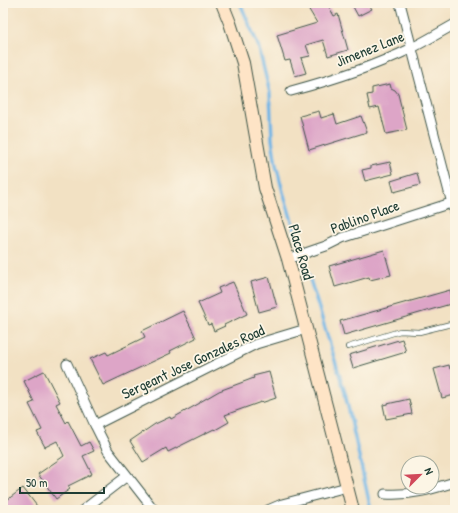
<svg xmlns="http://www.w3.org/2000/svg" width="458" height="513" viewBox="0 0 458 513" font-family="'Patrick Hand',sans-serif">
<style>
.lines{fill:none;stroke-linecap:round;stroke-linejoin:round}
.stream{stroke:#6fb5e6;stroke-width:3.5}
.building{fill:#dda5c7}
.lane-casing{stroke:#3f5649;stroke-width:6}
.street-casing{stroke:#3f5649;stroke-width:11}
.secondary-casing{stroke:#3f5649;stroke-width:14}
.lane{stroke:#fff;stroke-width:4.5}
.street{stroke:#fff;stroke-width:9}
.secondary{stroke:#fee4c6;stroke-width:12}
.labels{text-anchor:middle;stroke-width:3.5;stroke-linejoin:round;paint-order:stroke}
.street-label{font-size:15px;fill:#1f3d34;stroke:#fcf5e5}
</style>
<rect width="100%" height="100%" fill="#fcf5e5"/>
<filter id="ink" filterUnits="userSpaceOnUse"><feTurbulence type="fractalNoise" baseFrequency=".025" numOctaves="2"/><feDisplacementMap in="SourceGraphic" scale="8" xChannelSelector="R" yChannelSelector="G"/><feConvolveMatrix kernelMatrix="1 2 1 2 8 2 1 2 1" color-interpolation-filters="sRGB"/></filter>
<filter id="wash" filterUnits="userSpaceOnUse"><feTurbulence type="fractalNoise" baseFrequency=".012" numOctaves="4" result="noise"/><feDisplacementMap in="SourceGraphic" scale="16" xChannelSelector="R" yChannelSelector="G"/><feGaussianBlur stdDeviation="0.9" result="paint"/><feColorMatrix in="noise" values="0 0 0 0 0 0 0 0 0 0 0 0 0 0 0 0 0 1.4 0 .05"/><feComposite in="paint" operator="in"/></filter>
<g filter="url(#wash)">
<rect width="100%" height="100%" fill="#f2e1c3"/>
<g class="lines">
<polyline class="stream" points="240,3 258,45 270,93 272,139 276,165 283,192 345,393 371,510"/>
</g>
<g id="blocks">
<g class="building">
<polygon points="317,3 327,3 334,16 338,14 348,50 328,56 323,40 306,45 310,56 301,58 306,73 295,76 290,60 285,61 277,35 317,23 308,8"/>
<polygon points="351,3 368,3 372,9 358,16"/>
<polygon points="390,84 391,88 395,90 398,94 407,130 386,134 379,107 370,109 367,95 372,94 372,88"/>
<polygon points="319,111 321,118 334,114 337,124 361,116 367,132 309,150 300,116"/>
<polygon points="390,162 393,174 365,181 362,170 371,168 371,166"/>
<polygon points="417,173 420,185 394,192 391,181"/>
<polygon points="384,250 391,275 370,280 369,277 335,287 329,266"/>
<polygon points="269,277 277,307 259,312 251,282"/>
<polygon points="233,282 247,314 224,325 225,326 214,331 211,324 208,325 198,303 220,293 218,288"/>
<polygon points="450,290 454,303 344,335 340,321"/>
<polygon points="183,311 196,338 170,351 171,353 103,385 90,359 106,352 108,355 145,337 142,331"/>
<polygon points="402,339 406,352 353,368 349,355"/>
<polygon points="449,365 450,369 455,368 455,395 442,398 434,369"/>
<polygon points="44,371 60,402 56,404 66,423 68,421 81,446 89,442 94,451 83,456 92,474 68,486 70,489 56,499 38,474 64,456 57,441 45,447 37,432 42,430 29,404 34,402 24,381"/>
<polygon points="269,372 276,398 261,403 261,402 225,415 229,422 215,430 214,429 168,452 166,448 143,462 130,441 155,424 170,417 171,419 200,403 200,402 219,391 254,378 253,376"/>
<polygon points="409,399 412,414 386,419 383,405"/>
<polygon points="23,488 40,510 3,510 3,503"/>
</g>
</g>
</g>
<g filter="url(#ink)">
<use href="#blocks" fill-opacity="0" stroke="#3f5649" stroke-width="1"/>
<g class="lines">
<g class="lane-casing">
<polyline id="lane" points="348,347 400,331 419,332 455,323"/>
</g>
<g class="street-casing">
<g id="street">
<polyline points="400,3 455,215"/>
<path d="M291,91c41,-11 82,-24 121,-43 15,-8 29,-16 43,-24"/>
<polyline points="288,259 326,246 342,238 451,203"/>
<polyline points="67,364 95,425 108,451 154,510"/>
<polyline points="95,425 256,344 306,329"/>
<path d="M385,494c25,2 47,-5 70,-12"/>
<polyline points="83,510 127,476"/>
<polyline points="268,510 282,504 347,487"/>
</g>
</g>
<g class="secondary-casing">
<polyline id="secondary" points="222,3 230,23 243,63 265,188 288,259 353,510"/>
</g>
<use href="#lane" class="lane"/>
<use href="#street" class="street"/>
<use href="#secondary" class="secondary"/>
</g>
</g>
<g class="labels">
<g class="street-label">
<text transform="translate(370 49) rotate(-22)" y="5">Jimenez Lane</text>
<text transform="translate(365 217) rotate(-20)" y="5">Pablino Place</text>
<text transform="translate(301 252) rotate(74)" y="5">Place Road</text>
<text transform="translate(193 362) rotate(-25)" y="5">Sergeant Jose Gonzales Road</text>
</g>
</g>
<rect width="458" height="513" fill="none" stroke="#fcf5e5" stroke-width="16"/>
<g transform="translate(420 475) rotate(66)"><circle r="19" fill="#fcf5e5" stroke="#a4ab9e"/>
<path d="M0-3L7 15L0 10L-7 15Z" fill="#d1495b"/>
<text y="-6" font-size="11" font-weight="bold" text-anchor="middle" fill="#1f3d34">N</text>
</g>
<path d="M20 487v6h84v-6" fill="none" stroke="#1f3d34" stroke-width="2"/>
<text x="26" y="487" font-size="12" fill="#1f3d34" stroke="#fcf5e5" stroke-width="3" paint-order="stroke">50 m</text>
</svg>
